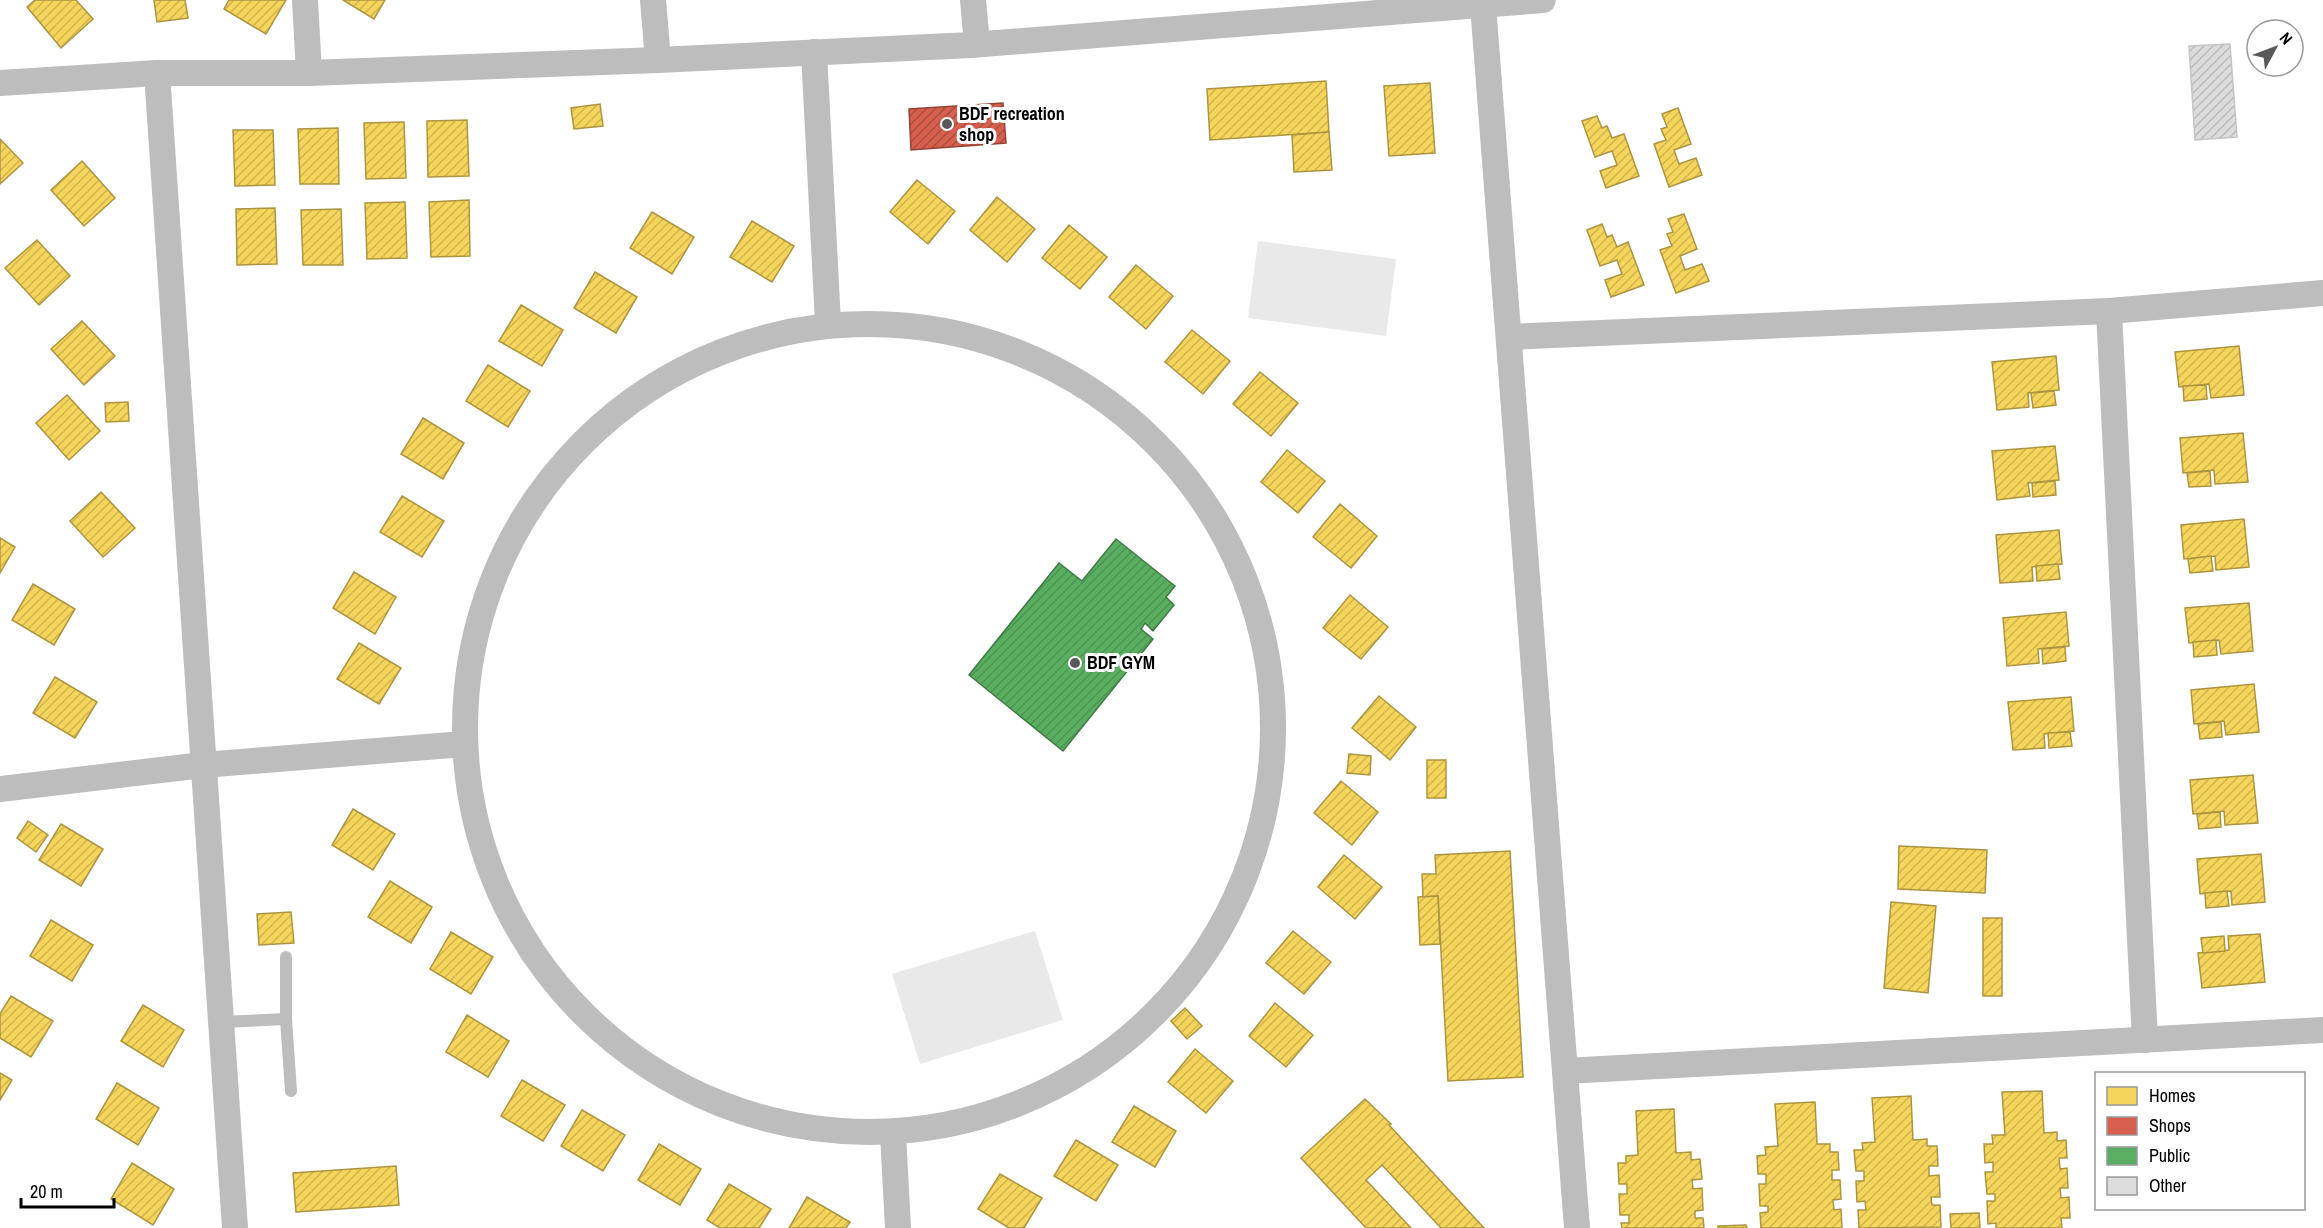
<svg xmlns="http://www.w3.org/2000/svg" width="2323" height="1228" viewBox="0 0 2323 1228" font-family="'Archivo Narrow',sans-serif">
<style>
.park{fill:#e9e9e9}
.homes{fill:url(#homes-hatch);stroke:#ac9540;stroke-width:1.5}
.shops{fill:url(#shops-hatch);stroke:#964336;stroke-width:1.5}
.public{fill:url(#public-hatch);stroke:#3f7a44;stroke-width:1.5}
.building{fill:url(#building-hatch);stroke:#c4c4c4;stroke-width:1.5}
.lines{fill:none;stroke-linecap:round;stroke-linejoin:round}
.lane{stroke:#bdbdbd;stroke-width:12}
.street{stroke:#bdbdbd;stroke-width:26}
.poi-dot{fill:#595959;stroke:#fff;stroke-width:2}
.labels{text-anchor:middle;stroke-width:6;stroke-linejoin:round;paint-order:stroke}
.poi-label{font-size:18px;font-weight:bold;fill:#000;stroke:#fff;text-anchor:start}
</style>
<defs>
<pattern id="homes-hatch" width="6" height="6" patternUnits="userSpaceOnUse" patternTransform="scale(1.5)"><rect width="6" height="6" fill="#f6d55c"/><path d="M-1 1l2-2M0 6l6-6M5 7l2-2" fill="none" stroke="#d1b54e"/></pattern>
<pattern id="shops-hatch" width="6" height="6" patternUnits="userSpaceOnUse" patternTransform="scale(1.5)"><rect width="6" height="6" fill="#d6604d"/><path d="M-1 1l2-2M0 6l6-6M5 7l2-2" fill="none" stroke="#ab4d3e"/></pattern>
<pattern id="public-hatch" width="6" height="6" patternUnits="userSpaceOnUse" patternTransform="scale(1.5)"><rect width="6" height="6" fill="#5aae61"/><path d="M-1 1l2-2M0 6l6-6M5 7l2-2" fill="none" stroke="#4c9452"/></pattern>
<pattern id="building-hatch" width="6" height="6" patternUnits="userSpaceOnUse" patternTransform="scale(1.5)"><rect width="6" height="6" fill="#dcdcdc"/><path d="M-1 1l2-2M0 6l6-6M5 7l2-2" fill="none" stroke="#bbb"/></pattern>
</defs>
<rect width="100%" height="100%" fill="#fff"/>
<g class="park">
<polygon points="1258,241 1396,259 1386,336 1248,318"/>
<polygon points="1035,931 1063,1020 920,1064 892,974"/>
</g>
<g class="homes">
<polygon points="35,0 76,0 93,19 61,48 27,7"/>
<polygon points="154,0 185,0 188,18 157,22"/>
<polygon points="229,0 286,0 266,34 224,9"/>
<polygon points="343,0 385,0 374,19"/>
<polygon points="1326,81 1329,132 1210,140 1207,89"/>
<polygon points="1430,83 1435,153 1389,156 1384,86"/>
<polygon points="600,104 603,126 574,129 571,108"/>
<polygon points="1678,108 1691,144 1674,150 1679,164 1696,158 1702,175 1669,187 1654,144 1666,140 1661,129 1667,127 1662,114"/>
<polygon points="1597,116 1602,128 1607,126 1612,138 1624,134 1639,176 1606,188 1600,171 1617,165 1612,151 1595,157 1582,121"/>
<polygon points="467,120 469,176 428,177 427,121"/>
<polygon points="404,122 406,178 366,179 364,123"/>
<polygon points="338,128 339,184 300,184 298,129"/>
<polygon points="233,130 273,130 275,185 235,186"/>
<polygon points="1329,132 1332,170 1294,172 1292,135"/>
<polygon points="0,139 23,163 0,184"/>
<polygon points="82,161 115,198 84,226 51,190"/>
<polygon points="917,180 955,211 928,244 890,212"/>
<polygon points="997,197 1035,229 1007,262 970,230"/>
<polygon points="469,200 470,256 431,257 429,202"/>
<polygon points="405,202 407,258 367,259 365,203"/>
<polygon points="275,208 277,264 237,265 236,209"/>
<polygon points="341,209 343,265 303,265 301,210"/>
<polygon points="652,212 694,237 672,274 630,248"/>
<polygon points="1684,214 1697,249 1680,256 1685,270 1702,264 1709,281 1676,293 1660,250 1672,246 1667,234 1673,232 1668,219"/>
<polygon points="752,221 794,246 772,282 730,257"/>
<polygon points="1602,224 1607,237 1612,235 1617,247 1628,242 1644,285 1611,297 1605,280 1622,274 1617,260 1600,266 1587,230"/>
<polygon points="1069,225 1107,257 1080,289 1042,258"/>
<polygon points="37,240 70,276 39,305 5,268"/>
<polygon points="1136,265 1173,296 1146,329 1109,297"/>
<polygon points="595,272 637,297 616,333 574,308"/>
<polygon points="521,305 563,330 542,366 499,341"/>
<polygon points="82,321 115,356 84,385 51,349"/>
<polygon points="1192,330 1230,361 1203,394 1165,362"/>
<polygon points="2239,346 2244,395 2211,398 2209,384 2179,387 2175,352"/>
<polygon points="2056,356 2059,390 2028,393 2029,407 1997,410 1992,362"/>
<polygon points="488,365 530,391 508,427 466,401"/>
<polygon points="1260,372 1298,403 1271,436 1233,404"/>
<polygon points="2206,385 2207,399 2184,401 2183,386"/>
<polygon points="2054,391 2056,405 2033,408 2031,393"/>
<polygon points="67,395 100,431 69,460 36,423"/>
<polygon points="128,402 129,421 106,422 105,403"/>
<polygon points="423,418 464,443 443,479 401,454"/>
<polygon points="2243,433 2248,482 2215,484 2214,470 2183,473 2180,438"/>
<polygon points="2055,446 2059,480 2028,483 2030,496 1997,500 1992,451"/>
<polygon points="1287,450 1325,481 1298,513 1261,482"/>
<polygon points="2210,471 2211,486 2189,487 2187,473"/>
<polygon points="2055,481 2056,495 2033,497 2032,483"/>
<polygon points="101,492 135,528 103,557 70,521"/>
<polygon points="402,496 444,521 422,557 380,532"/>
<polygon points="1340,504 1377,536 1351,568 1313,537"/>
<polygon points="2244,519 2249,567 2216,570 2215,556 2184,559 2181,525"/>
<polygon points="2059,530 2062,564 2032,567 2033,581 2000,583 1996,535"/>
<polygon points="0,538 15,547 0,573"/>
<polygon points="2211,556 2213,571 2190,573 2188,559"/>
<polygon points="2058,564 2060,579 2037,581 2036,566"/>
<polygon points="354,572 396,597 375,634 333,608"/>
<polygon points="33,584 75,609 54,645 12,620"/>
<polygon points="1350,595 1388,627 1361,659 1323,628"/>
<polygon points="2249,603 2253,651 2221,654 2219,640 2189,643 2185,608"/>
<polygon points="2066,612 2069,646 2038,649 2039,663 2007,666 2003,618"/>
<polygon points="2216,640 2217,655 2194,657 2193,642"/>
<polygon points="359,643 401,668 379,704 337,679"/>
<polygon points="2065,647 2066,661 2043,664 2042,649"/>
<polygon points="55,677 97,702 75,738 33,713"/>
<polygon points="2254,684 2259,732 2226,735 2224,721 2194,724 2191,690"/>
<polygon points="1379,696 1416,727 1390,760 1352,728"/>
<polygon points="2071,697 2074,731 2044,734 2045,748 2013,750 2008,702"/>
<polygon points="2221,722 2222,737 2200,739 2198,724"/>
<polygon points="2070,732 2072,746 2049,748 2048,733"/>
<polygon points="1349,754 1371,756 1370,775 1347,773"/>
<rect x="1427" y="760" width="19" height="38"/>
<polygon points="2253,775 2258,823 2225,825 2224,811 2193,814 2190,780"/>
<polygon points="1341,781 1378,812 1352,845 1314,813"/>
<polygon points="353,809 395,834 373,870 332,845"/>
<polygon points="2220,812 2221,827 2199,829 2197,814"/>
<polygon points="28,821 48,835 36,852 17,838"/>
<polygon points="61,824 103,849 81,886 39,860"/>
<polygon points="1899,846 1987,850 1985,893 1898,889"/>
<polygon points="1510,851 1523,1077 1448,1081 1438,896 1423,897 1422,874 1436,874 1435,855"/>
<polygon points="2261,854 2265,902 2232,905 2231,891 2200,894 2197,859"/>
<polygon points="1344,855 1382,887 1355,919 1318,887"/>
<polygon points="390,881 432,907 411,943 368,917"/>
<polygon points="2227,891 2229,906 2206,908 2205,893"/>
<polygon points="1438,896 1440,944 1420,945 1418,897"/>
<polygon points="1891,902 1936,906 1928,993 1884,988"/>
<polygon points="291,912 294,943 259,945 257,914"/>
<rect x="1983" y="918" width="19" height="78"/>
<polygon points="51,920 93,945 72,981 30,956"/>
<polygon points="1293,931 1331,962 1304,994 1266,963"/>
<polygon points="451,932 493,957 471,994 430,969"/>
<polygon points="2260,934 2265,982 2202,988 2198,953 2229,950 2228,936"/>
<polygon points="2224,936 2225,951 2203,953 2201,938"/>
<polygon points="11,996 53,1021 31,1057 0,1038 0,1014"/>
<polygon points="1275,1003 1313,1035 1286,1067 1249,1036"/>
<polygon points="143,1005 184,1030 163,1067 121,1041"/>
<polygon points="1185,1008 1202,1026 1187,1039 1171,1021"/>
<polygon points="467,1015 509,1041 488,1077 446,1052"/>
<polygon points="1195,1049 1233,1081 1206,1113 1168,1082"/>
<polygon points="0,1073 12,1080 0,1100"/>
<polygon points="522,1080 565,1105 543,1141 501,1116"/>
<polygon points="117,1083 159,1108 138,1145 96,1119"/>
<polygon points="2042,1091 2044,1133 2057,1132 2057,1141 2066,1140 2067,1158 2059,1158 2060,1169 2067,1168 2068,1188 2060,1188 2061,1198 2069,1197 2070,1218 2061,1218 2062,1228 1996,1228 1996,1223 1988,1224 1987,1201 1995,1201 1995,1194 1987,1194 1985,1172 1993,1172 1993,1162 1985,1163 1984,1144 1993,1144 1992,1135 2005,1135 2002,1092"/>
<polygon points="1911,1096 1913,1140 1927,1139 1927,1146 1937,1146 1938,1166 1929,1166 1929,1176 1939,1175 1940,1197 1931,1197 1932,1205 1940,1205 1941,1227 1859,1228 1858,1210 1866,1210 1865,1201 1857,1202 1856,1181 1864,1181 1864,1171 1856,1171 1854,1150 1863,1150 1862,1143 1875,1142 1872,1098"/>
<polygon points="1365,1099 1391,1124 1389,1125 1484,1228 1441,1228 1382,1165 1366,1180 1411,1228 1366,1228 1301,1158"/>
<polygon points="1815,1102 1817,1144 1830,1144 1830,1152 1838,1152 1839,1170 1832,1170 1832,1180 1840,1180 1841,1199 1833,1200 1834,1210 1841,1209 1842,1228 1761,1228 1760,1213 1768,1212 1768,1206 1760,1206 1759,1184 1766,1184 1766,1174 1758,1174 1757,1156 1766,1155 1765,1147 1778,1146 1775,1104"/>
<polygon points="1134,1106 1176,1131 1155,1167 1112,1142"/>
<polygon points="1674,1109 1676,1153 1691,1152 1691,1160 1700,1159 1702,1179 1692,1180 1693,1189 1702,1188 1703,1210 1695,1211 1695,1218 1703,1218 1704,1228 1622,1228 1621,1223 1629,1223 1629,1215 1620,1215 1619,1194 1627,1194 1627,1184 1619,1184 1618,1163 1626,1163 1626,1156 1638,1155 1636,1111"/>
<polygon points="582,1110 625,1135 603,1171 561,1146"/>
<polygon points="1076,1140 1118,1165 1096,1201 1054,1176"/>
<polygon points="659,1144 701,1169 680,1205 638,1180"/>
<polygon points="132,1163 174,1189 153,1225 111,1199"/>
<polygon points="396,1166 399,1205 296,1212 293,1173"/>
<polygon points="1000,1174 1042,1198 1024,1228 1009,1228 978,1209"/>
<polygon points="729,1184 771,1209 759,1228 720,1228 707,1220"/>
<polygon points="807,1197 850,1222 846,1228 789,1228"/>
<polygon points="1979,1213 1980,1228 1951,1228 1950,1214"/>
<polygon points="1746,1225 1747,1228 1718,1228 1718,1226"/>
</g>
<polygon class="shops" points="1003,103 1006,143 911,150 909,109"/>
<polygon class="public" points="1116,539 1175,586 1166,597 1174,605 1153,631 1145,623 1141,629 1153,639 1063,751 969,675 1059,563 1082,581"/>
<polygon class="building" points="2230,44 2237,137 2195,140 2189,46"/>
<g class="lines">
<g class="lane">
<polyline points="286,957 286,1019 291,1091"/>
<polyline points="221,1022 286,1019"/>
</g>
<g class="street">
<polyline points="305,0 309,73"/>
<polyline points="653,0 658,60"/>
<polyline points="973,0 977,44"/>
<polyline points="1483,5 1577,1228"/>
<polyline points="814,52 828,323"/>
<polyline points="157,73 235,1228"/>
<polyline points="0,83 157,73 309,73 658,60 971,45 1543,0"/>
<polyline points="2109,311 2145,1040"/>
<circle cx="869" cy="728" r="404"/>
<polyline points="1509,337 2109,311 2323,293"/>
<polyline points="0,789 203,765 464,744"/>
<polyline points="1565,1071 2323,1030"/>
<polyline points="893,1134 898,1228"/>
</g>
</g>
<g class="poi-dot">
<circle cx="947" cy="124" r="6"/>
<circle cx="1075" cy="663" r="6"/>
</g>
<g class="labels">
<g class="poi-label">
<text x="959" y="120">BDF recreation<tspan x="959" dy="21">shop</tspan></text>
<text x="1087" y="669">BDF GYM</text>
</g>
</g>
<rect x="2095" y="1072" width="210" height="138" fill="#ffffff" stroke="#999999" stroke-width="1.5"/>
<rect x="2107" y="1087" width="30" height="18" fill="#f6d55c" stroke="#999999" stroke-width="1.5"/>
<text x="2149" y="1102" font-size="18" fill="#000000">Homes</text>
<rect x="2107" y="1117" width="30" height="18" fill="#d6604d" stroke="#999999" stroke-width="1.5"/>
<text x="2149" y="1132" font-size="18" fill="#000000">Shops</text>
<rect x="2107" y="1147" width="30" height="18" fill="#5aae61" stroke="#999999" stroke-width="1.5"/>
<text x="2149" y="1162" font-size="18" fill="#000000">Public</text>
<rect x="2107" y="1177" width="30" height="18" fill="#dcdcdc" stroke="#999999" stroke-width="1.5"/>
<text x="2149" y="1192" font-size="18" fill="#000000">Other</text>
<g transform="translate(2275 48) rotate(49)"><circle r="28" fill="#ffffff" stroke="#999999" stroke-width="1.5"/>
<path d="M0-4.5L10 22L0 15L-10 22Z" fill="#595959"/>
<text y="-9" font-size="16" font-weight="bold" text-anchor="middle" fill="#000000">N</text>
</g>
<path d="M21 1198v9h93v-9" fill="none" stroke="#000000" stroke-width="3"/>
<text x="30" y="1198" font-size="18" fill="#000000" stroke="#ffffff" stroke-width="4.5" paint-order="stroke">20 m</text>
</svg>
